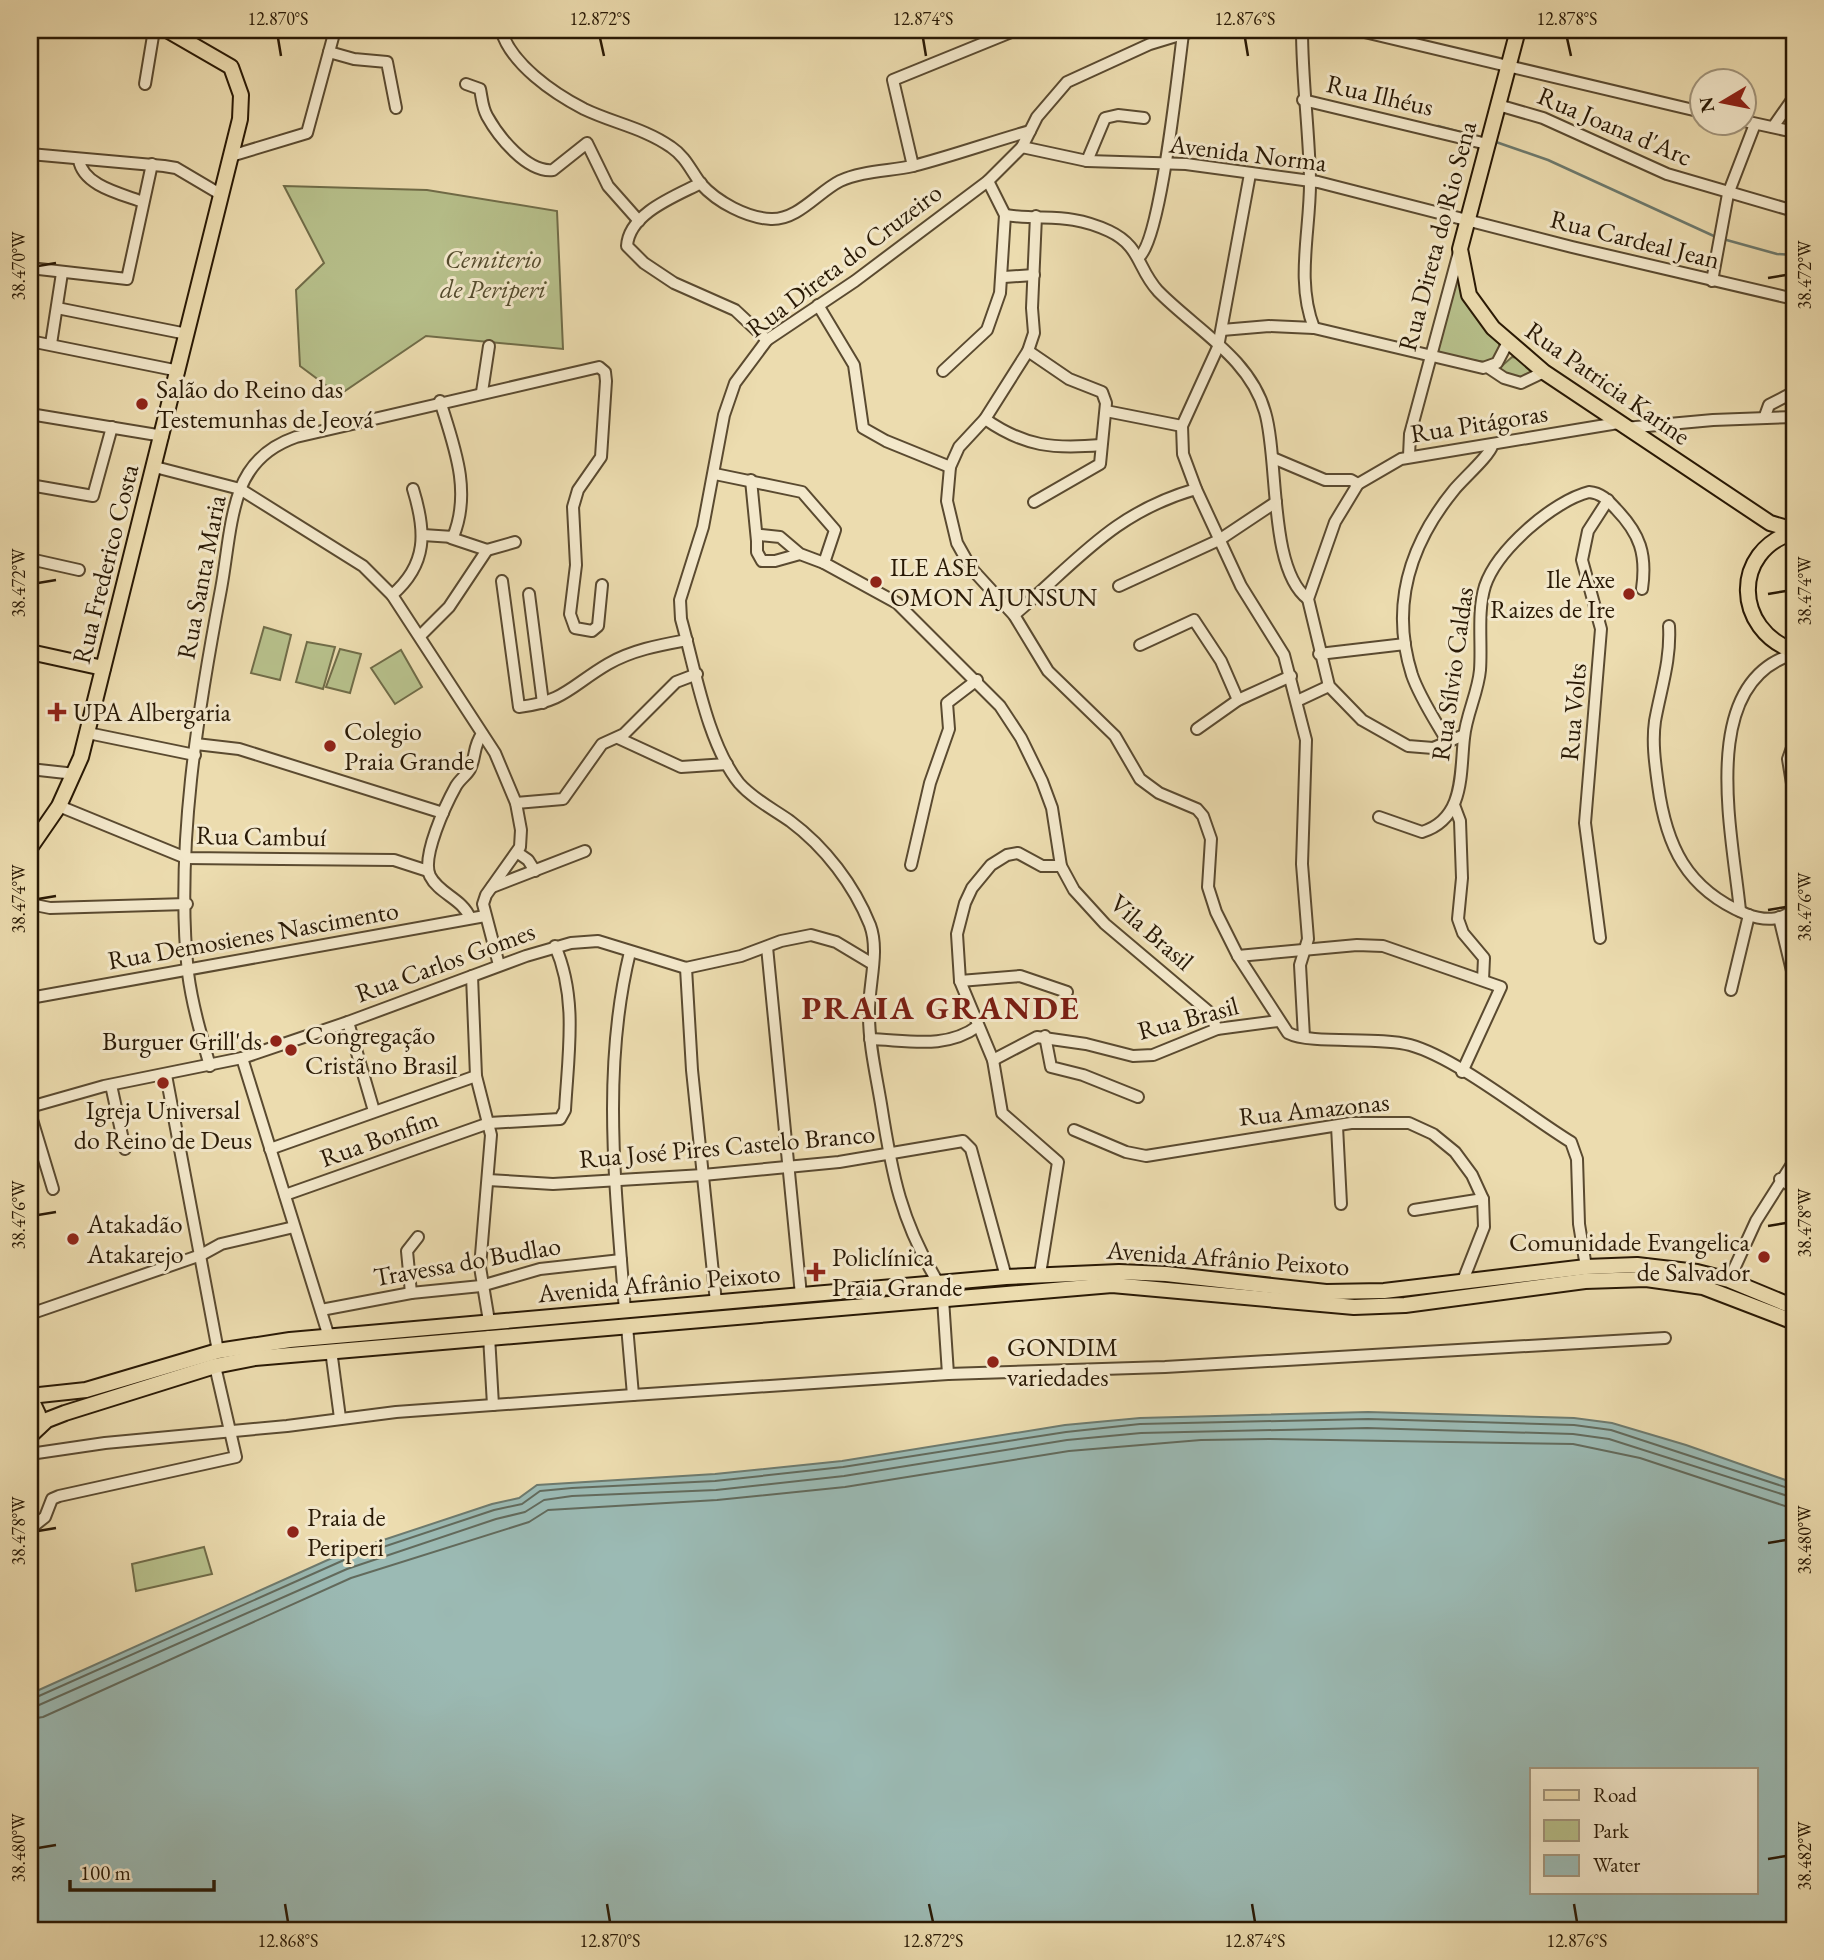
<svg xmlns="http://www.w3.org/2000/svg" width="1824" height="1960" viewBox="0 0 1824 1960" font-family="'EB Garamond',serif">
<style>
.green{fill:#b7c08b;stroke:#706c48;stroke-width:2}
.water{fill:#9bbab4;stroke:#6d7a6e;stroke-width:2;fill-rule:evenodd}
.lines{fill:none;stroke-linecap:round;stroke-linejoin:round}
.shore{stroke:#626a5c;stroke-width:2}
.stream{stroke:#6d7a6e;stroke-width:2.5}
.minor-casing{stroke:#5a4a30;stroke-width:14}
.major-casing{stroke:#291905;stroke-width:18}
.minor{stroke:#f3e8cb;stroke-width:10}
.major{stroke:#ecdcaf;stroke-width:14}
.ticks{fill:none;stroke:#291905;stroke-width:2.5}
.poi-dot{fill:#8f2418;stroke:#f3e8cb;stroke-width:2.5}
.labels{text-anchor:middle;stroke-width:6;stroke-linejoin:round;paint-order:stroke}
.street-label{font-size:26px;fill:#291905;stroke:#f3e8cb}
.park-label{font-size:26px;font-style:italic;fill:#544b2d;stroke:#f3e8cb}
.poi-label{font-size:26px;fill:#291905;stroke:#f3e8cb;text-anchor:start}
.district-label{font-size:33px;font-weight:bold;letter-spacing:2px;fill:#7a1f14;stroke:#f3e8cb}
.neatline{fill:none;stroke:#291905;stroke-width:2.5}
.ticks-label{font-size:18px;text-anchor:middle;fill:#291905}
</style>
<rect width="100%" height="100%" fill="#ecdcaf"/>
<filter id="stains"><feTurbulence type="fractalNoise" baseFrequency=".00286" numOctaves="4"/><feColorMatrix values="0 0 0 0 .2 0 0 0 0 .09 0 0 0 0 .02 0 0 0 .5 -.17"/></filter>
<radialGradient id="worn" r=".72"><stop offset=".6" stop-color="#630" stop-opacity="0"/><stop offset="1" stop-color="#630" stop-opacity=".3"/></radialGradient>
<g class="green">
<polygon points="284,186 427,190 557,211 563,349 426,336 339,395 300,366 296,290 324,263"/>
<polygon points="1455,277 1461,279 1500,343 1496,358 1485,362 1437,355"/>
<path d="M1512,357c9,1 17,6 19,16l-12,6 -23,-8z"/>
<polygon points="264,627 291,635 280,680 251,673"/>
<polygon points="307,642 335,647 323,689 296,682"/>
<polygon points="340,649 361,654 350,693 326,687"/>
<polygon points="401,650 422,687 395,704 371,668"/>
<polygon points="204,1547 212,1574 136,1591 132,1564"/>
</g>
<path class="water" d="M1368,1412l206,6 38,5 74,22 108,38v447h-1764v-236l311,-140 151,-50 27,-6 18,-13 178,-11 127,-13 223,-36 75,-7zM1532,1769h224v123h-224z"/>
<g class="lines">
<g class="shore">
<polyline points="30,1700 344,1560 494,1510 522,1504 540,1491 572,1488 715,1481 843,1467 1066,1432 1140,1424 1368,1419 1574,1425 1611,1430 1794,1490"/>
<polyline points="30,1709 347,1569 496,1519 525,1512 544,1500 572,1496 716,1490 844,1476 1067,1440 1141,1433 1367,1428 1573,1434 1609,1439 1794,1498"/>
<polyline points="30,1719 43,1717 351,1578 529,1522 548,1510 717,1500 845,1487 1069,1451 1201,1440 1269,1439 1573,1444 1640,1458 1794,1509"/>
</g>
<g class="stream">
<polyline points="1438,126 1482,138"/>
<polyline points="1496,142 1548,160 1716,237"/>
<polyline points="1723,239 1777,254 1794,255"/>
</g>
<g class="minor-casing">
<g id="minor">
<path d="M501,30c10,34 52,63 83,79 29,14 60,19 87,38 15,10 20,24 30,37 16,18 46,34 70,35 27,1 47,-27 69,-38 21,-10 50,-10 73,-15 39,-10 78,-24 117,-35"/>
<path d="M1302,30c0,50 7,99 8,149 1,49 -15,101 4,149"/>
<polyline points="1356,30 1702,112"/>
<polyline points="329,52 354,59 387,62 396,108"/>
<polyline points="145,84 154,30"/>
<path d="M466,84l14,5c2,9 2,18 7,27 11,20 40,57 66,54l34,-27 21,43 31,35"/>
<polyline points="1303,100 1487,144"/>
<polyline points="1498,105 1543,118 1667,174 1794,211"/>
<polyline points="1744,121 1794,132"/>
<polyline points="1773,127 1794,97"/>
<polyline points="1022,147 1087,161 1186,164 1318,182 1572,247 1794,299"/>
<polyline points="30,154 164,166 176,168 220,194"/>
<polyline points="231,156 307,133 335,30"/>
<path d="M79,160c4,26 43,34 64,42"/>
<polyline points="1087,161 1105,118 1118,115 1144,118"/>
<polyline points="913,166 893,80 1016,30"/>
<polyline points="1250,174 1218,347 1182,426 1183,454 1196,489 1241,586 1284,655 1306,740 1302,864 1308,939 1300,965 1304,1037"/>
<path d="M701,183c-25,13 -72,30 -74,63l17,17 30,20 61,27 32,30"/>
<path d="M1005,215c41,6 63,-3 104,16 32,15 28,37 49,60 37,38 92,67 107,121 14,47 3,157 43,187"/>
<path d="M1036,216l-4,92 2,25 -6,18 -43,68 -26,28 -9,20 -3,34 10,42 14,25 43,47 34,56 67,65 25,43 19,14 38,16 6,7 8,23 -3,48 8,25 22,44 50,77c23,12 90,3 122,12 47,13 117,70 161,97l6,17 2,65 7,43"/>
<path d="M1139,257c22,-17 39,-187 44,-223l-2,-4"/>
<polyline points="30,268 127,279 152,164"/>
<polyline points="1004,277 1034,275"/>
<polyline points="1712,281 1728,194 1755,124"/>
<polyline points="818,305 854,365 863,428 886,441 950,467"/>
<polyline points="57,308 187,334"/>
<polyline points="1222,330 1269,326 1314,328 1483,368 1497,363 1508,342"/>
<polyline points="30,341 179,371"/>
<polyline points="51,344 62,273"/>
<polyline points="1028,351 1069,379 1102,392 1106,403 1100,464 1034,502"/>
<polyline points="1489,368 1504,378 1521,383 1544,372"/>
<polyline points="943,371 987,330 1000,293 1005,215 988,181"/>
<polyline points="482,392 489,346"/>
<polyline points="1106,411 1182,426"/>
<polyline points="30,414 163,436"/>
<polyline points="1765,416 1769,405 1794,392"/>
<path d="M985,419c40,28 69,30 116,26"/>
<polyline points="1625,428 1713,420 1794,417"/>
<polyline points="1409,456 1410,434 1459,252"/>
<polyline points="1273,458 1325,480 1351,480 1358,484"/>
<polyline points="155,467 240,489 363,566 392,595 495,753 516,803 521,830 520,847 486,895 483,904 499,965"/>
<polyline points="715,474 802,492 835,530 824,563 897,603 1000,706 1021,738 1042,781 1052,808 1061,866 1074,890 1105,924 1208,1011 1217,1029"/>
<polyline points="751,480 757,541"/>
<polyline points="30,485 93,496 112,427"/>
<path d="M423,535l30,2c19,-46 1,-91 -13,-136"/>
<polyline points="451,538 487,550 515,542"/>
<polyline points="800,554 775,561 762,561 757,552 757,538 761,535 780,537 800,554 824,563"/>
<polyline points="30,559 79,570"/>
<path d="M502,581l17,126c45,-5 53,-22 89,-43 24,-14 52,-19 79,-24"/>
<polyline points="1119,586 1219,540 1276,502"/>
<polyline points="529,594 543,703"/>
<path d="M392,595c36,-31 34,-64 21,-106"/>
<path d="M1014,615c63,-53 98,-102 182,-126"/>
<path d="M1669,626c2,34 -8,62 -14,95 -3,21 0,42 3,64 8,60 28,104 88,129 15,6 38,9 48,-7"/>
<polyline points="420,636 449,607 487,550"/>
<polyline points="1140,645 1194,620 1221,661 1238,700"/>
<polyline points="1319,654 1405,644"/>
<polyline points="1297,701 1329,686"/>
<polyline points="1197,729 1238,700 1291,676"/>
<polyline points="88,733 195,755"/>
<polyline points="1464,735 1433,748 1408,746 1362,720 1329,686 1308,599 1335,522 1358,484 1401,459 1618,423"/>
<polyline points="618,738 681,767 727,764"/>
<path d="M1447,741c-12,-21 -27,-43 -35,-66 -22,-69 -2,-131 42,-185 8,-10 36,-35 38,-44"/>
<polyline points="1794,742 1788,759 1794,796"/>
<polyline points="196,744 239,749 443,813"/>
<polyline points="30,769 75,774"/>
<polyline points="516,803 563,799 602,744 624,734 676,682 697,674"/>
<polyline points="1454,805 1460,821 1462,878 1458,919 1463,933 1484,958 1483,980"/>
<polyline points="59,806 186,858 394,860 428,871"/>
<path d="M1379,817l43,15c43,-13 38,-59 42,-94 2,-23 14,-45 16,-68 2,-27 -3,-58 5,-84 12,-36 68,-85 104,-94 12,1 19,8 27,17 24,25 31,45 26,80"/>
<polyline points="1794,825 1794,850"/>
<polyline points="518,853 528,860 535,871"/>
<polyline points="911,865 930,783 949,729 947,703 977,680"/>
<polyline points="492,887 585,851"/>
<polyline points="30,904 50,908 187,904"/>
<path d="M1740,911c-7,-75 -44,-229 54,-257"/>
<polyline points="1779,917 1794,979"/>
<path d="M470,918c-7,-19 -31,-24 -40,-42 -9,-19 16,-72 26,-90 4,-7 11,-11 14,-17 6,-12 3,-23 12,-35"/>
<polyline points="1600,938 1585,823 1601,629 1582,560 1588,531 1608,500"/>
<polyline points="767,947 801,1295"/>
<polyline points="1238,956 1357,945 1383,946 1501,987 1462,1072"/>
<polyline points="686,968 692,1070 716,1302"/>
<polyline points="472,976 476,1076 491,1135 480,1267 489,1321"/>
<polyline points="960,981 1020,976 1067,992"/>
<polyline points="1731,990 1749,915"/>
<polyline points="30,998 485,916"/>
<polyline points="348,1022 374,1111"/>
<polyline points="1045,1036 1051,1067 1083,1075 1138,1097"/>
<path d="M870,1039c37,1 76,11 108,-13"/>
<polyline points="242,1058 329,1337"/>
<polyline points="993,1060 1037,1037 1086,1044 1133,1056 1153,1055 1217,1029 1278,1021"/>
<path d="M210,1066c-9,-31 -18,-62 -22,-93 -13,-124 10,-263 33,-384 6,-32 8,-69 19,-99 10,-27 30,-44 56,-53l303,-70 6,5 1,9 -5,76 -23,33 -5,17 3,58 -6,49 5,14 17,3 6,-5 4,-41"/>
<polyline points="166,1075 218,1351"/>
<polyline points="111,1085 125,1149"/>
<polyline points="30,1107 104,1086 242,1058 348,1022 526,956 571,943 598,941 686,968 741,956 781,941 811,935 836,942 871,963"/>
<polyline points="30,1113 53,1189"/>
<polyline points="1337,1126 1341,1204"/>
<polyline points="1074,1130 1126,1152 1146,1156 1351,1123 1409,1123 1433,1134 1455,1152 1472,1175 1483,1199 1484,1227 1462,1283"/>
<polyline points="270,1149 476,1076"/>
<polyline points="1780,1179 1794,1188"/>
<polyline points="488,1180 553,1184 703,1175 839,1162 963,1141 971,1149 1006,1277"/>
<path d="M285,1195l204,-72 71,-4 5,-9c3,-55 13,-112 -10,-164"/>
<polyline points="1414,1210 1483,1199"/>
<polyline points="1040,1274 1058,1162 1002,1113 993,1060 960,981 957,934 965,903 972,888 991,865 1007,855 1018,853 1042,866 1061,866"/>
<polyline points="1729,1280 1756,1221 1794,1161"/>
<path d="M939,1284c-38,-62 -47,-109 -58,-180 -5,-30 -12,-59 -12,-89 -1,-29 11,-63 1,-90 -16,-40 -45,-78 -80,-104 -17,-12 -37,-22 -51,-38 -32,-40 -44,-115 -58,-164l-1,-19 23,-73 21,-112 11,-32 32,-43 88,-59 133,-100 34,-34 15,-30 30,-35 83,-38 46,-14"/>
<polyline points="411,1293 407,1251 418,1237"/>
<polyline points="943,1299 948,1374"/>
<polyline points="321,1310 411,1293 481,1286 540,1269 621,1260"/>
<path d="M625,1311c-9,-120 -24,-241 5,-359"/>
<polyline points="30,1314 201,1255 221,1244 294,1227"/>
<polyline points="627,1326 633,1395"/>
<polyline points="489,1336 493,1405"/>
<polyline points="331,1350 340,1418"/>
<polyline points="30,1454 105,1443 287,1426 396,1412 633,1395 948,1374 1165,1367 1665,1338"/>
<polyline points="30,1529 45,1517 52,1499 59,1496 236,1457 215,1366"/>
</g>
</g>
<g class="major-casing">
<g id="major">
<polyline points="1518,30 1460,249 1469,295 1493,328 1544,372 1770,523 1794,530"/>
<path d="M1794,532c-63,19 -60,98 0,119"/>
<polyline points="30,652 103,668"/>
<polyline points="30,848 59,806 81,757 240,119 241,95 231,67 167,30"/>
<polyline points="30,1396 86,1390 218,1351 290,1340 1006,1277 1119,1272 1166,1274 1326,1292 1384,1291 1586,1267 1637,1265 1697,1272 1729,1280 1794,1307"/>
<polyline points="30,1397 38,1414 39,1427"/>
<polyline points="30,1436 47,1420 65,1413 215,1366 255,1358 1112,1285 1354,1307 1405,1305 1585,1281 1646,1279 1703,1287 1794,1322"/>
</g>
</g>
<use href="#minor" class="minor"/>
<use href="#major" class="major"/>
</g>
<path class="ticks" d="M278,38l3,18M600,38l4,18M923,38l3,18M1245,38l3,18M1567,38l4,18M38,266l18,-3M1768,278l18,-3M38,583l18,-3M1768,594l18,-3M38,899l18,-3M1768,910l18,-3M38,1215l18,-3M1768,1226l18,-3M38,1531l18,-3M1768,1543l18,-3M38,1848l18,-3M1768,1859l18,-3M285,1904l3,18M607,1904l3,18M929,1904l4,18M1252,1904l3,18M1574,1904l3,18"/>
<g class="poi-dot">
<circle cx="142" cy="404" r="7"/>
<circle cx="876" cy="582" r="7"/>
<circle cx="1629" cy="594" r="7"/>
<path d="M53.5 701.5h7v7h7v7h-7v7h-7v-7h-7v-7h7z"/>
<circle cx="330" cy="746" r="7"/>
<circle cx="276" cy="1041" r="7"/>
<circle cx="291" cy="1050" r="7"/>
<circle cx="163" cy="1083" r="7"/>
<circle cx="73" cy="1239" r="7"/>
<circle cx="1764" cy="1257" r="7"/>
<path d="M812.5 1261.5h7v7h7v7h-7v7h-7v-7h-7v-7h7z"/>
<circle cx="993" cy="1362" r="7"/>
<circle cx="293" cy="1532" r="7"/>
</g>
<g class="labels">
<g class="street-label">
<text transform="translate(1380 95) rotate(13)" y="9">Rua Ilhéus</text>
<text transform="translate(1615 126) rotate(23)" y="9">Rua Joana d'Arc</text>
<text transform="translate(1248 153) rotate(7)" y="9">Avenida Norma</text>
<text transform="translate(1437 236) rotate(-75)" y="9">Rua Direta do Rio Sena</text>
<text transform="translate(1635 239) rotate(14)" y="9">Rua Cardeal Jean</text>
<text transform="translate(844 260) rotate(-37)" y="9">Rua Direta do Cruzeiro</text>
<text transform="translate(1608 383) rotate(35)" y="9">Rua Patricia Karine</text>
<text transform="translate(1479 423) rotate(-9)" y="9">Rua Pitágoras</text>
<text transform="translate(105 564) rotate(-76)" y="9">Rua Frederico Costa</text>
<text transform="translate(201 577) rotate(-79)" y="9">Rua Santa Maria</text>
<text transform="translate(1452 674) rotate(-82)" y="9">Rua Sílvio Caldas</text>
<text transform="translate(1573 712) rotate(-85)" y="9">Rua Volts</text>
<text transform="translate(261 836) rotate(1)" y="9">Rua Cambuí</text>
<text transform="translate(1152 932) rotate(41)" y="9">Vila Brasil</text>
<text transform="translate(253 935) rotate(-10)" y="9">Rua Demosienes Nascimento</text>
<text transform="translate(445 962) rotate(-20)" y="9">Rua Carlos Gomes</text>
<text transform="translate(1188 1018) rotate(-15)" y="9">Rua Brasil</text>
<text transform="translate(1314 1109) rotate(-6)" y="9">Rua Amazonas</text>
<text transform="translate(379 1138) rotate(-20)" y="9">Rua Bonfim</text>
<text transform="translate(727 1146) rotate(-5)" y="9">Rua José Pires Castelo Branco</text>
<text transform="translate(1228 1258) rotate(4)" y="9">Avenida Afrânio Peixoto</text>
<text transform="translate(467 1261) rotate(-10)" y="9">Travessa do Budlao</text>
<text transform="translate(659 1283) rotate(-5)" y="9">Avenida Afrânio Peixoto</text>
</g>
<g class="park-label">
<text x="493" y="268">Cemiterio<tspan x="493" dy="30">de Periperi</tspan></text>
</g>
<g class="poi-label">
<text x="156" y="398">Salão do Reino das<tspan x="156" dy="30">Testemunhas de Jeová</tspan></text>
<text x="890" y="576">ILE ASE<tspan x="890" dy="30">OMON AJUNSUN</tspan></text>
<text x="1615" y="588" text-anchor="end">Ile Axe<tspan x="1615" dy="30">Raizes de Ire</tspan></text>
<text x="73" y="721">UPA Albergaria</text>
<text x="344" y="740">Colegio<tspan x="344" dy="30">Praia Grande</tspan></text>
<text x="305" y="1044">Congregação<tspan x="305" dy="30">Cristã no Brasil</tspan></text>
<text x="262" y="1050" text-anchor="end">Burguer Grill'ds</text>
<text x="163" y="1119" text-anchor="middle">Igreja Universal<tspan x="163" dy="30">do Reino de Deus</tspan></text>
<text x="87" y="1233">Atakadão<tspan x="87" dy="30">Atakarejo</tspan></text>
<text x="1750" y="1251" text-anchor="end">Comunidade Evangelica<tspan x="1750" dy="30">de Salvador</tspan></text>
<text x="832" y="1266">Policlínica<tspan x="832" dy="30">Praia Grande</tspan></text>
<text x="1007" y="1356">GONDIM<tspan x="1007" dy="30">variedades</tspan></text>
<text x="307" y="1526">Praia de<tspan x="307" dy="30">Periperi</tspan></text>
</g>
<g class="district-label">
<text x="941" y="1019">PRAIA GRANDE</text>
</g>
</g>
<rect width="1824" height="1960" fill="none" stroke="#ecdcaf" stroke-width="77"/>
<rect x="1530" y="1768" width="228" height="126" fill="#f3e8cb" stroke="#a2957c" stroke-width="2"/>
<rect x="1544" y="1790" width="35" height="10" fill="#ecdcaf" stroke="#a2957c" stroke-width="2"/>
<text x="1593" y="1802" font-size="21" fill="#291905">Road</text>
<rect x="1544" y="1820" width="35" height="21" fill="#b7c08b" stroke="#a2957c" stroke-width="2"/>
<text x="1593" y="1838" font-size="21" fill="#291905">Park</text>
<rect x="1544" y="1855" width="35" height="21" fill="#9bbab4" stroke="#a2957c" stroke-width="2"/>
<text x="1593" y="1872" font-size="21" fill="#291905">Water</text>
<g transform="translate(1723 102) rotate(260)"><circle r="33" fill="#f3e8cb" stroke="#a2957c" stroke-width="2"/>
<path d="M0-5L12 26L0 18L-12 26Z" fill="#8f2418"/>
<text y="-10" font-size="19" font-weight="bold" text-anchor="middle" fill="#291905">N</text>
</g>
<path d="M70 1880v10h144v-10" fill="none" stroke="#291905" stroke-width="3.5"/>
<text x="80" y="1880" font-size="21" fill="#291905" stroke="#f3e8cb" stroke-width="5" paint-order="stroke">100 m</text>
<rect x="38" y="38" width="1748" height="1884" class="neatline"/>
<g class="ticks-label">
<text x="278" y="25">12.870°S</text>
<text x="600" y="25">12.872°S</text>
<text x="923" y="25">12.874°S</text>
<text x="1245" y="25">12.876°S</text>
<text x="1567" y="25">12.878°S</text>
<text transform="translate(19 266) rotate(-90)" y="6">38.470°W</text>
<text transform="translate(1805 275) rotate(-90)" y="6">38.472°W</text>
<text transform="translate(19 583) rotate(-90)" y="6">38.472°W</text>
<text transform="translate(1805 591) rotate(-90)" y="6">38.474°W</text>
<text transform="translate(19 899) rotate(-90)" y="6">38.474°W</text>
<text transform="translate(1805 907) rotate(-90)" y="6">38.476°W</text>
<text transform="translate(19 1215) rotate(-90)" y="6">38.476°W</text>
<text transform="translate(1805 1223) rotate(-90)" y="6">38.478°W</text>
<text transform="translate(19 1531) rotate(-90)" y="6">38.478°W</text>
<text transform="translate(1805 1540) rotate(-90)" y="6">38.480°W</text>
<text transform="translate(19 1848) rotate(-90)" y="6">38.480°W</text>
<text transform="translate(1805 1856) rotate(-90)" y="6">38.482°W</text>
<text x="288" y="1947">12.868°S</text>
<text x="610" y="1947">12.870°S</text>
<text x="933" y="1947">12.872°S</text>
<text x="1255" y="1947">12.874°S</text>
<text x="1577" y="1947">12.876°S</text>
</g>
<rect width="100%" height="100%" filter="url(#stains)"/>
<rect width="100%" height="100%" fill="url(#worn)"/>
</svg>
